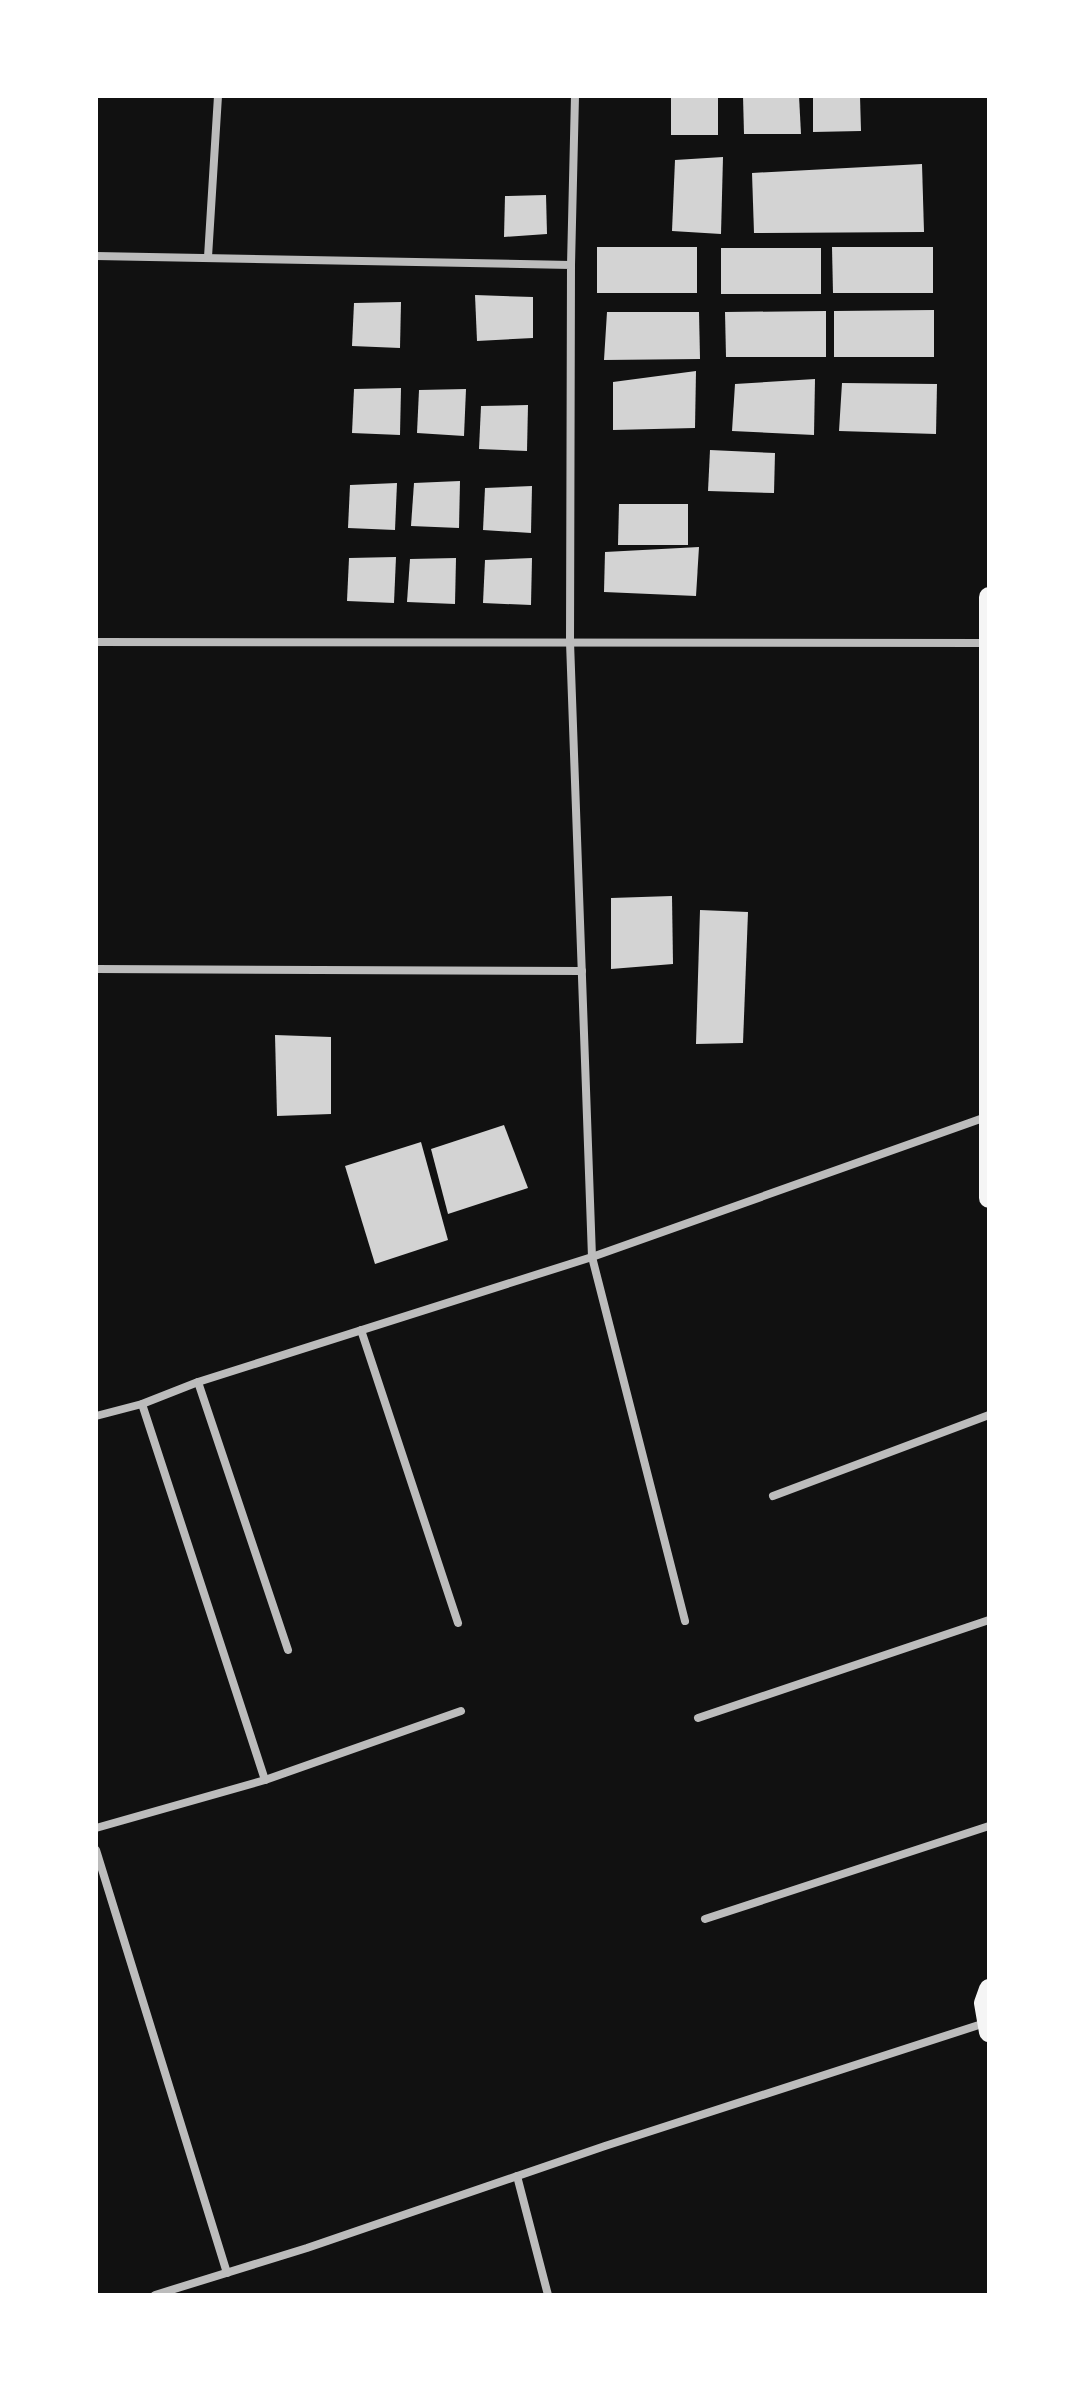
<svg xmlns="http://www.w3.org/2000/svg" width="1085" height="2391" viewBox="0 0 1085 2391" font-family="'Varela Round',sans-serif">
<style>
.building{fill:#d3d3d3}
.lines{fill:none;stroke-linecap:round;stroke-linejoin:round}
.minor{stroke:#bcbcbc;stroke-width:8}
.primary{stroke:#f5f5f5;stroke-width:20}
</style>
<rect width="100%" height="100%" fill="#111"/>
<g class="building">
<rect x="671" y="96" width="47" height="39"/>
<polygon points="743,96 799,96 801,134 744,134"/>
<polygon points="813,96 860,96 861,131 813,132"/>
<polygon points="723,157 721,234 672,231 675,160"/>
<polygon points="922,164 924,232 754,233 752,173"/>
<polygon points="546,195 547,234 504,237 505,196"/>
<rect x="597" y="247" width="100" height="46"/>
<polygon points="832,247 933,247 933,293 833,293"/>
<rect x="721" y="248" width="100" height="46"/>
<polygon points="475,295 533,297 533,338 477,341"/>
<polygon points="401,302 400,348 352,346 354,303"/>
<polygon points="934,310 934,357 834,357 834,311"/>
<polygon points="826,311 826,357 726,357 725,312"/>
<polygon points="607,312 699,312 700,359 604,360"/>
<polygon points="696,371 695,428 613,430 613,382"/>
<polygon points="815,379 814,435 732,431 735,384"/>
<polygon points="842,383 937,384 936,434 839,431"/>
<polygon points="401,388 400,435 352,433 354,389"/>
<polygon points="466,389 464,436 417,433 419,390"/>
<polygon points="528,405 527,451 479,449 481,406"/>
<polygon points="710,450 775,453 774,493 708,491"/>
<polygon points="460,481 459,528 411,526 414,483"/>
<polygon points="397,483 395,530 348,528 350,485"/>
<polygon points="532,486 531,533 483,530 485,488"/>
<polygon points="619,504 688,504 688,545 618,545"/>
<polygon points="699,547 696,596 604,592 605,552"/>
<polygon points="396,557 394,603 347,601 349,558"/>
<polygon points="456,558 455,604 407,602 410,559"/>
<polygon points="532,558 531,605 483,603 485,560"/>
<polygon points="672,896 673,964 611,969 611,898"/>
<polygon points="700,910 748,912 743,1043 696,1044"/>
<polygon points="275,1035 331,1037 331,1114 277,1116"/>
<polygon points="504,1125 528,1188 448,1214 431,1149"/>
<polygon points="421,1142 448,1240 375,1264 345,1166"/>
</g>
<g class="lines">
<g class="minor">
<polyline points="96,256 571,265 570,642 592,1257 685,1621"/>
<polyline points="208,257 218,96"/>
<polyline points="571,265 575,96"/>
<polyline points="96,642 987,643"/>
<polyline points="96,969 582,971"/>
<polyline points="361,1330 458,1623"/>
<polyline points="198,1382 288,1650"/>
<polyline points="142,1404 265,1780"/>
<polyline points="96,1416 142,1404 198,1382 592,1257 986,1117"/>
<polyline points="773,1496 989,1415"/>
<polyline points="698,1718 989,1620"/>
<polyline points="96,1828 265,1780 461,1711"/>
<polyline points="96,1850 227,2273"/>
<polyline points="705,1919 989,1826"/>
<polyline points="517,2176 548,2295"/>
<polyline points="155,2295 307,2248 605,2146 985,2023"/>
</g>
<g class="primary">
<polyline points="989,597 989,1198"/>
<polyline points="989,1989 984,2003 989,2032"/>
</g>
</g>
<rect width="1085" height="2391" fill="none" stroke="#ffffff" stroke-width="196"/>
</svg>
